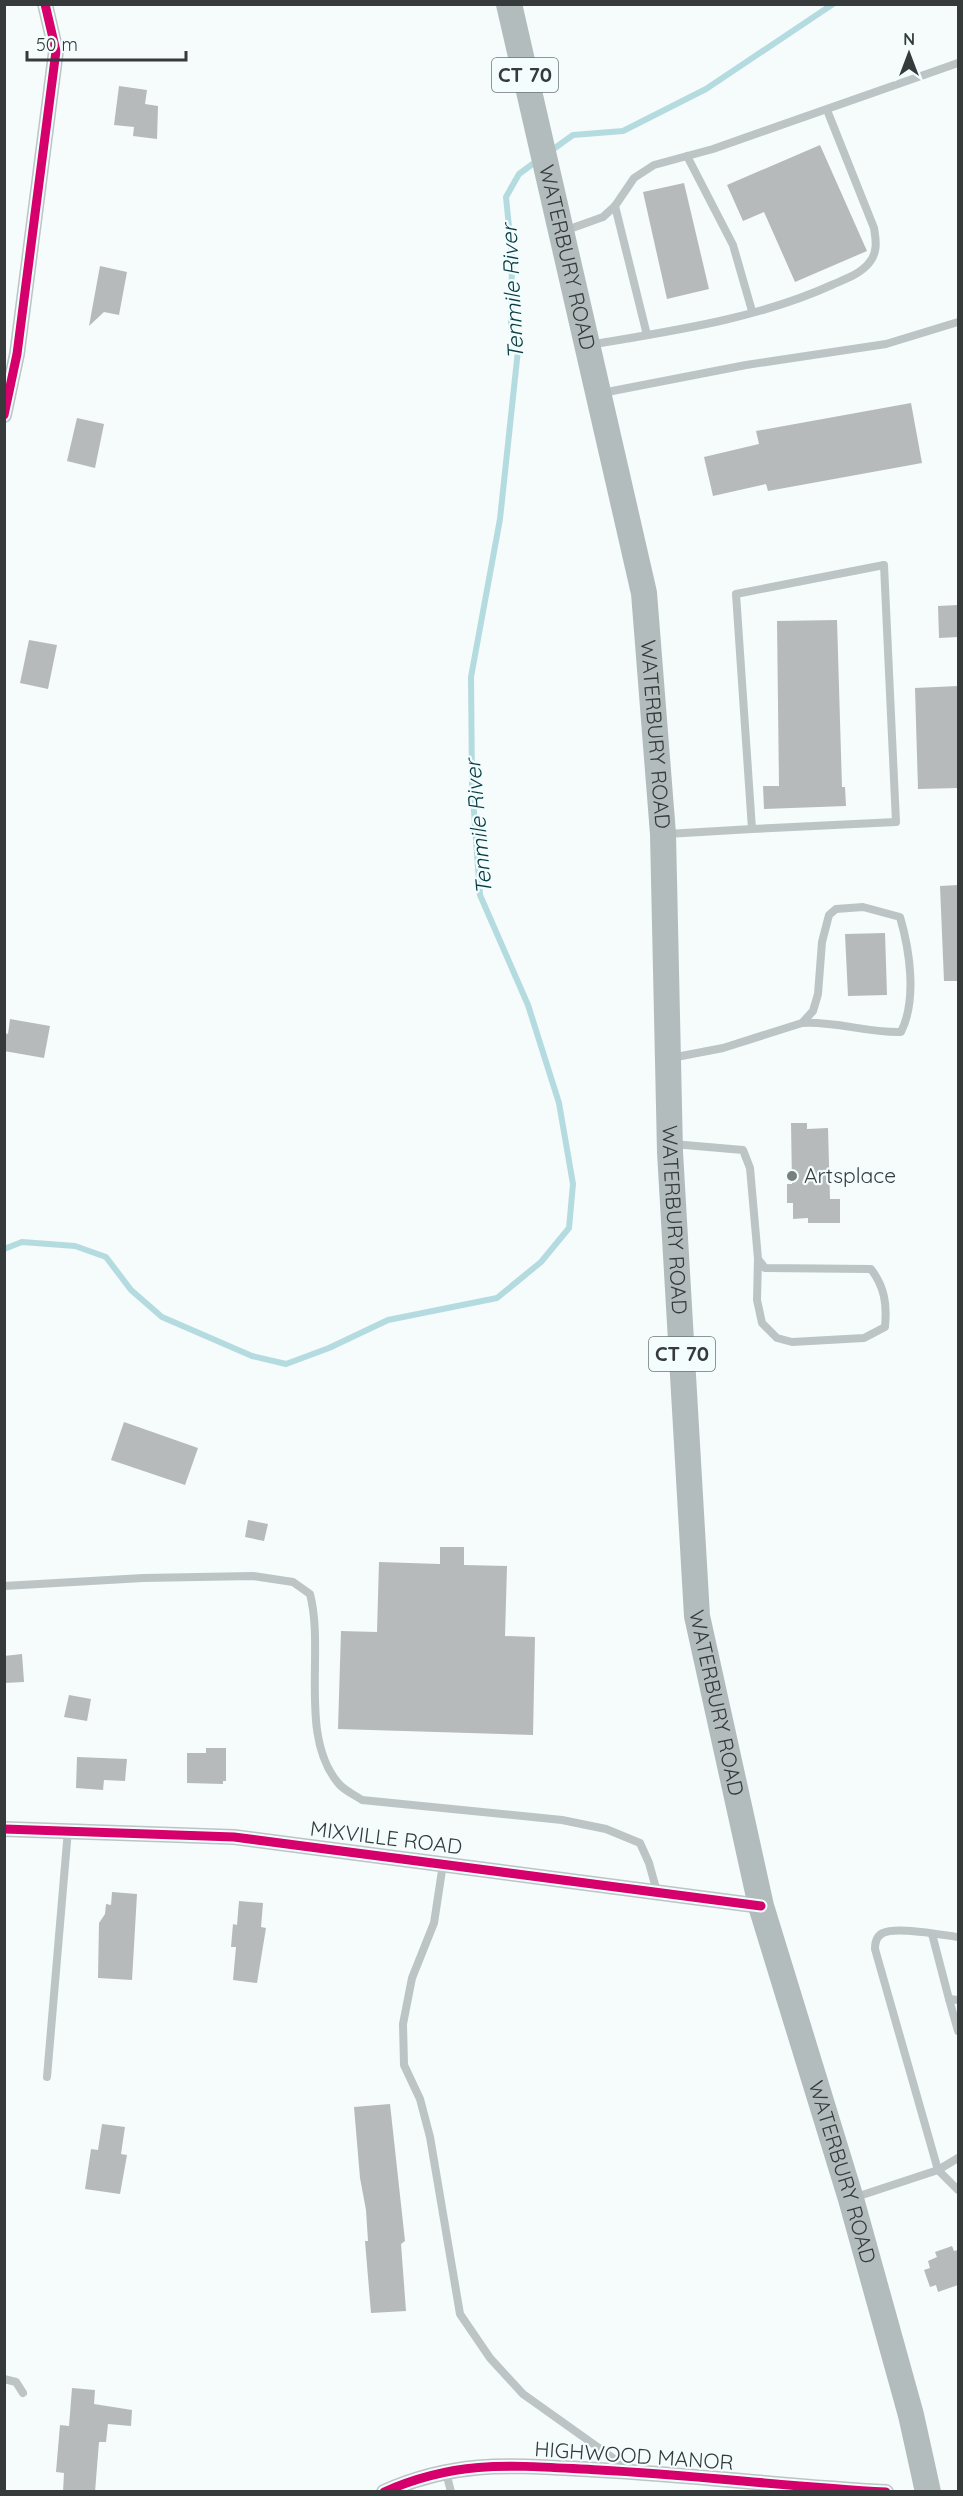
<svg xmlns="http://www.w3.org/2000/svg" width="963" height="2496" viewBox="0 0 963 2496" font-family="Quicksand,sans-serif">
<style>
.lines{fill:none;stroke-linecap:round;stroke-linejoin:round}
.stream{stroke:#b4dce0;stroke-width:6}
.building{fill:#b6baba}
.service{stroke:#bcc4c5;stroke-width:8}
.minor{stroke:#bcc4c5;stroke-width:16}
.primary{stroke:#b3bcbd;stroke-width:26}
.cycleway-casing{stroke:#f3fdfe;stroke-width:13}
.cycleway{stroke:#d6006c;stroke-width:9}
.poi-dot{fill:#797e7e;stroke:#f3fdfe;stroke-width:2}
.labels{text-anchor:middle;stroke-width:4.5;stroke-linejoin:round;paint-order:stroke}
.shield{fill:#f3fdfe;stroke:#6f7475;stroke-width:1.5}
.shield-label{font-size:20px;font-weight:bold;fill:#363a3a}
.street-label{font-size:21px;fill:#363a3a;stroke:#f3fdfe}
.poi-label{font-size:21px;fill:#363a3a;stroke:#f3fdfe;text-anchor:start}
.water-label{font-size:22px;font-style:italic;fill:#083c42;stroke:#f3fdfe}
</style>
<rect width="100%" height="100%" fill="#f6fbfb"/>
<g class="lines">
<g class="stream">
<polyline points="548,153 573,135 623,131 706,89 833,4"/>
<polyline points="4,1249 22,1242 75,1246 106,1257 131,1290 162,1317 252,1356 286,1364 329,1348 388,1320 497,1298 541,1262 569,1228 573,1184 559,1103 528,1005 480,895 472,784 471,677 500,519 518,350 511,327 512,257 506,197 519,174 538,160"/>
</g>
</g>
<g class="building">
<polygon points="119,86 147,90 145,104 158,106 157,139 133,136 134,127 114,125"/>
<polygon points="820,145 867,251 795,282 764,212 743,221 727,185"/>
<polygon points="684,183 709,289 667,299 643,192"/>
<polygon points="100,266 127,272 119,315 104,312 89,326"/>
<polygon points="911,403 922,463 768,491 766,484 713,496 704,457 759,444 756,431"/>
<polygon points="77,418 104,424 95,468 67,461"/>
<polygon points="958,605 958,637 939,638 938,606"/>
<polygon points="837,620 842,787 845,787 846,806 764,809 763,786 779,786 777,621"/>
<polygon points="29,640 57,645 48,689 20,683"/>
<polygon points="958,686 958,788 918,789 915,688"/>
<polygon points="958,885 958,981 944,981 940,886"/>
<polygon points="885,933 887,995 848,996 845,934"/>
<polygon points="10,1019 50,1026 44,1058 4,1051 4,1033 8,1034"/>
<polygon points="791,1123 807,1123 807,1129 828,1128 830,1199 840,1199 840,1223 808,1223 808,1218 793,1219 793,1203 787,1203 787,1184 792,1184"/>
<polygon points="124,1422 198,1448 185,1485 111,1460"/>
<polygon points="248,1520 268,1524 264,1541 245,1537"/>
<polygon points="440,1547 464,1547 464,1565 507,1566 505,1636 535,1637 533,1735 338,1729 341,1631 377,1632 379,1562 440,1564"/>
<polygon points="22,1654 24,1682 4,1683 4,1656"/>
<polygon points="69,1695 91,1699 87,1721 64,1717"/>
<polygon points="206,1748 226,1748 226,1781 223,1781 223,1784 187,1783 187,1753 206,1753"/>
<polygon points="77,1757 127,1759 125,1781 104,1780 103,1790 76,1788"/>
<polygon points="112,1892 137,1894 132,1980 98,1978 99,1923 105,1914 106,1904 111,1905"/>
<polygon points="239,1901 263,1903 261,1927 266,1928 257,1983 233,1980 236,1947 231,1947 233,1924 237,1925"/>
<polygon points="390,2104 405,2241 401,2244 406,2311 371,2313 365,2241 368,2241 366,2210 360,2178 354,2107"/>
<polygon points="102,2124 125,2127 121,2154 127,2155 120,2194 85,2189 91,2149 98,2150"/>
<polygon points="952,2246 954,2251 958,2250 958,2285 938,2292 936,2285 930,2287 924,2270 930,2268 928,2261 937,2257 935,2252"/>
<polygon points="72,2388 95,2390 94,2404 132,2410 131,2426 108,2424 106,2442 99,2442 95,2492 63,2492 64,2473 56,2472 60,2425 69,2426"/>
</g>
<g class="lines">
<g class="service">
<polyline points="687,156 733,245 752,311"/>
<polyline points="615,206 647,335"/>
<polyline points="564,231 603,217 615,206 634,178 654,165 713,149 958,63"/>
<path d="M589,345c82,-14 169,-26 245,-61 12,-5 26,-10 35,-21 9,-10 7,-23 5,-35l-47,-118"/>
<polyline points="602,393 746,365 886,344 958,322"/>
<polyline points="667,834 752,829 736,594 884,565 896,822 752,829"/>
<path d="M671,1058l52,-10 79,-25 11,-12 5,-17 4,-52 7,-27 7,-6 27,-2 37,10c10,34 17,83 1,115 -34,1 -65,-11 -99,-9"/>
<path d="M673,1144l70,6 7,18 8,91 7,9 106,1c14,19 16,35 14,58l-21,11 -72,4 -15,-4 -15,-15 -5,-23 1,-41"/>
<path d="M4,1586l139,-8 110,-2 40,6 17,12c15,57 -12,143 29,190 6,7 16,11 23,16l200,20 44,9 34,14 9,20 8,29"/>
<polyline points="443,1864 434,1923 412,1978 403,2024 404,2065 420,2099 430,2137 460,2314 490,2358 523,2394 627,2468"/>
<polyline points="932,1934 949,1999"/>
<path d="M958,1937c-16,-2 -62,-11 -75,-4 -7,3 -8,10 -8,16l63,221 20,20"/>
<polyline points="958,2000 949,1999 958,2031"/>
<polyline points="47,2077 68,1830"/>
<polyline points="853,2198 938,2170 958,2158"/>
<polyline points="4,2379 16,2382 23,2393"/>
<polyline points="446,2472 451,2492"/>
</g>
<g class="minor">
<polyline points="4,415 17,354 56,51 45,4"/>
<polyline points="4,1829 234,1837 761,1906"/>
<path d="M384,2492c76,-34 134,-26 215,-22 96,5 191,17 287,22"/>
</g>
<path class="primary" id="s1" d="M509,4l135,589 19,241 7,318 27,464 64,290 90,293 60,216 17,77"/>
<g class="cycleway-casing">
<g id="cycleway">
<polyline points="4,415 17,354 56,51 45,4"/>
<polyline points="4,1829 234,1837 761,1906"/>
<path d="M384,2492c76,-34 134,-26 215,-22 96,5 191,17 287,22"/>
</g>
</g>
<use href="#cycleway" class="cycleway"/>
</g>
<circle class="poi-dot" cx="792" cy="1176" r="6"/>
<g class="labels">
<g class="shield">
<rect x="492" y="58" width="66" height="34" rx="4.5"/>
<rect x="649" y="1337" width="66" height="34" rx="4.5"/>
</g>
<g class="shield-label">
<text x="525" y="82">CT 70</text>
<text x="682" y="1361">CT 70</text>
</g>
<g class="street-label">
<text dy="7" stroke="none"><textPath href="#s1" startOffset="260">WATERBURY ROAD</textPath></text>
<text dy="7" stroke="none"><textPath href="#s1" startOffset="746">WATERBURY ROAD</textPath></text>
<text dy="7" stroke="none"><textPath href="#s1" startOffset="1232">WATERBURY ROAD</textPath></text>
<text dy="7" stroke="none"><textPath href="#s1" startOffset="1718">WATERBURY ROAD</textPath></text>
<text transform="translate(386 1838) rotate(7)" y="7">MIXVILLE ROAD</text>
<text dy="7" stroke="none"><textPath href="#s1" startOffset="2204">WATERBURY ROAD</textPath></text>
<text transform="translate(634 2456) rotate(4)" y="7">HIGHWOOD MANOR</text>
</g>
<g class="poi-label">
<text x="804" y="1183">Artsplace</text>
</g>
<g class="water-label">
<text transform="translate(512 292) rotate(-93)" y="8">Tenmile River</text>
<text transform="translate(478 827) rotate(-95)" y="8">Tenmile River</text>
</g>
</g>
<rect width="963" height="2496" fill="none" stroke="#363a3a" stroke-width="12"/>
<g transform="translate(909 54)" stroke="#f3fdfe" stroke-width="4.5" paint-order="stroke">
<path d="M0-4.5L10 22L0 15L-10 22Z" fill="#363a3a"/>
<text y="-9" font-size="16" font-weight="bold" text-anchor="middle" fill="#363a3a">N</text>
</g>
<path d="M27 51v9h159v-9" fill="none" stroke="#363a3a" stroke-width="3"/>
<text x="36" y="51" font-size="18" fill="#363a3a" stroke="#f3fdfe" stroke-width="4.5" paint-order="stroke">50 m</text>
</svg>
